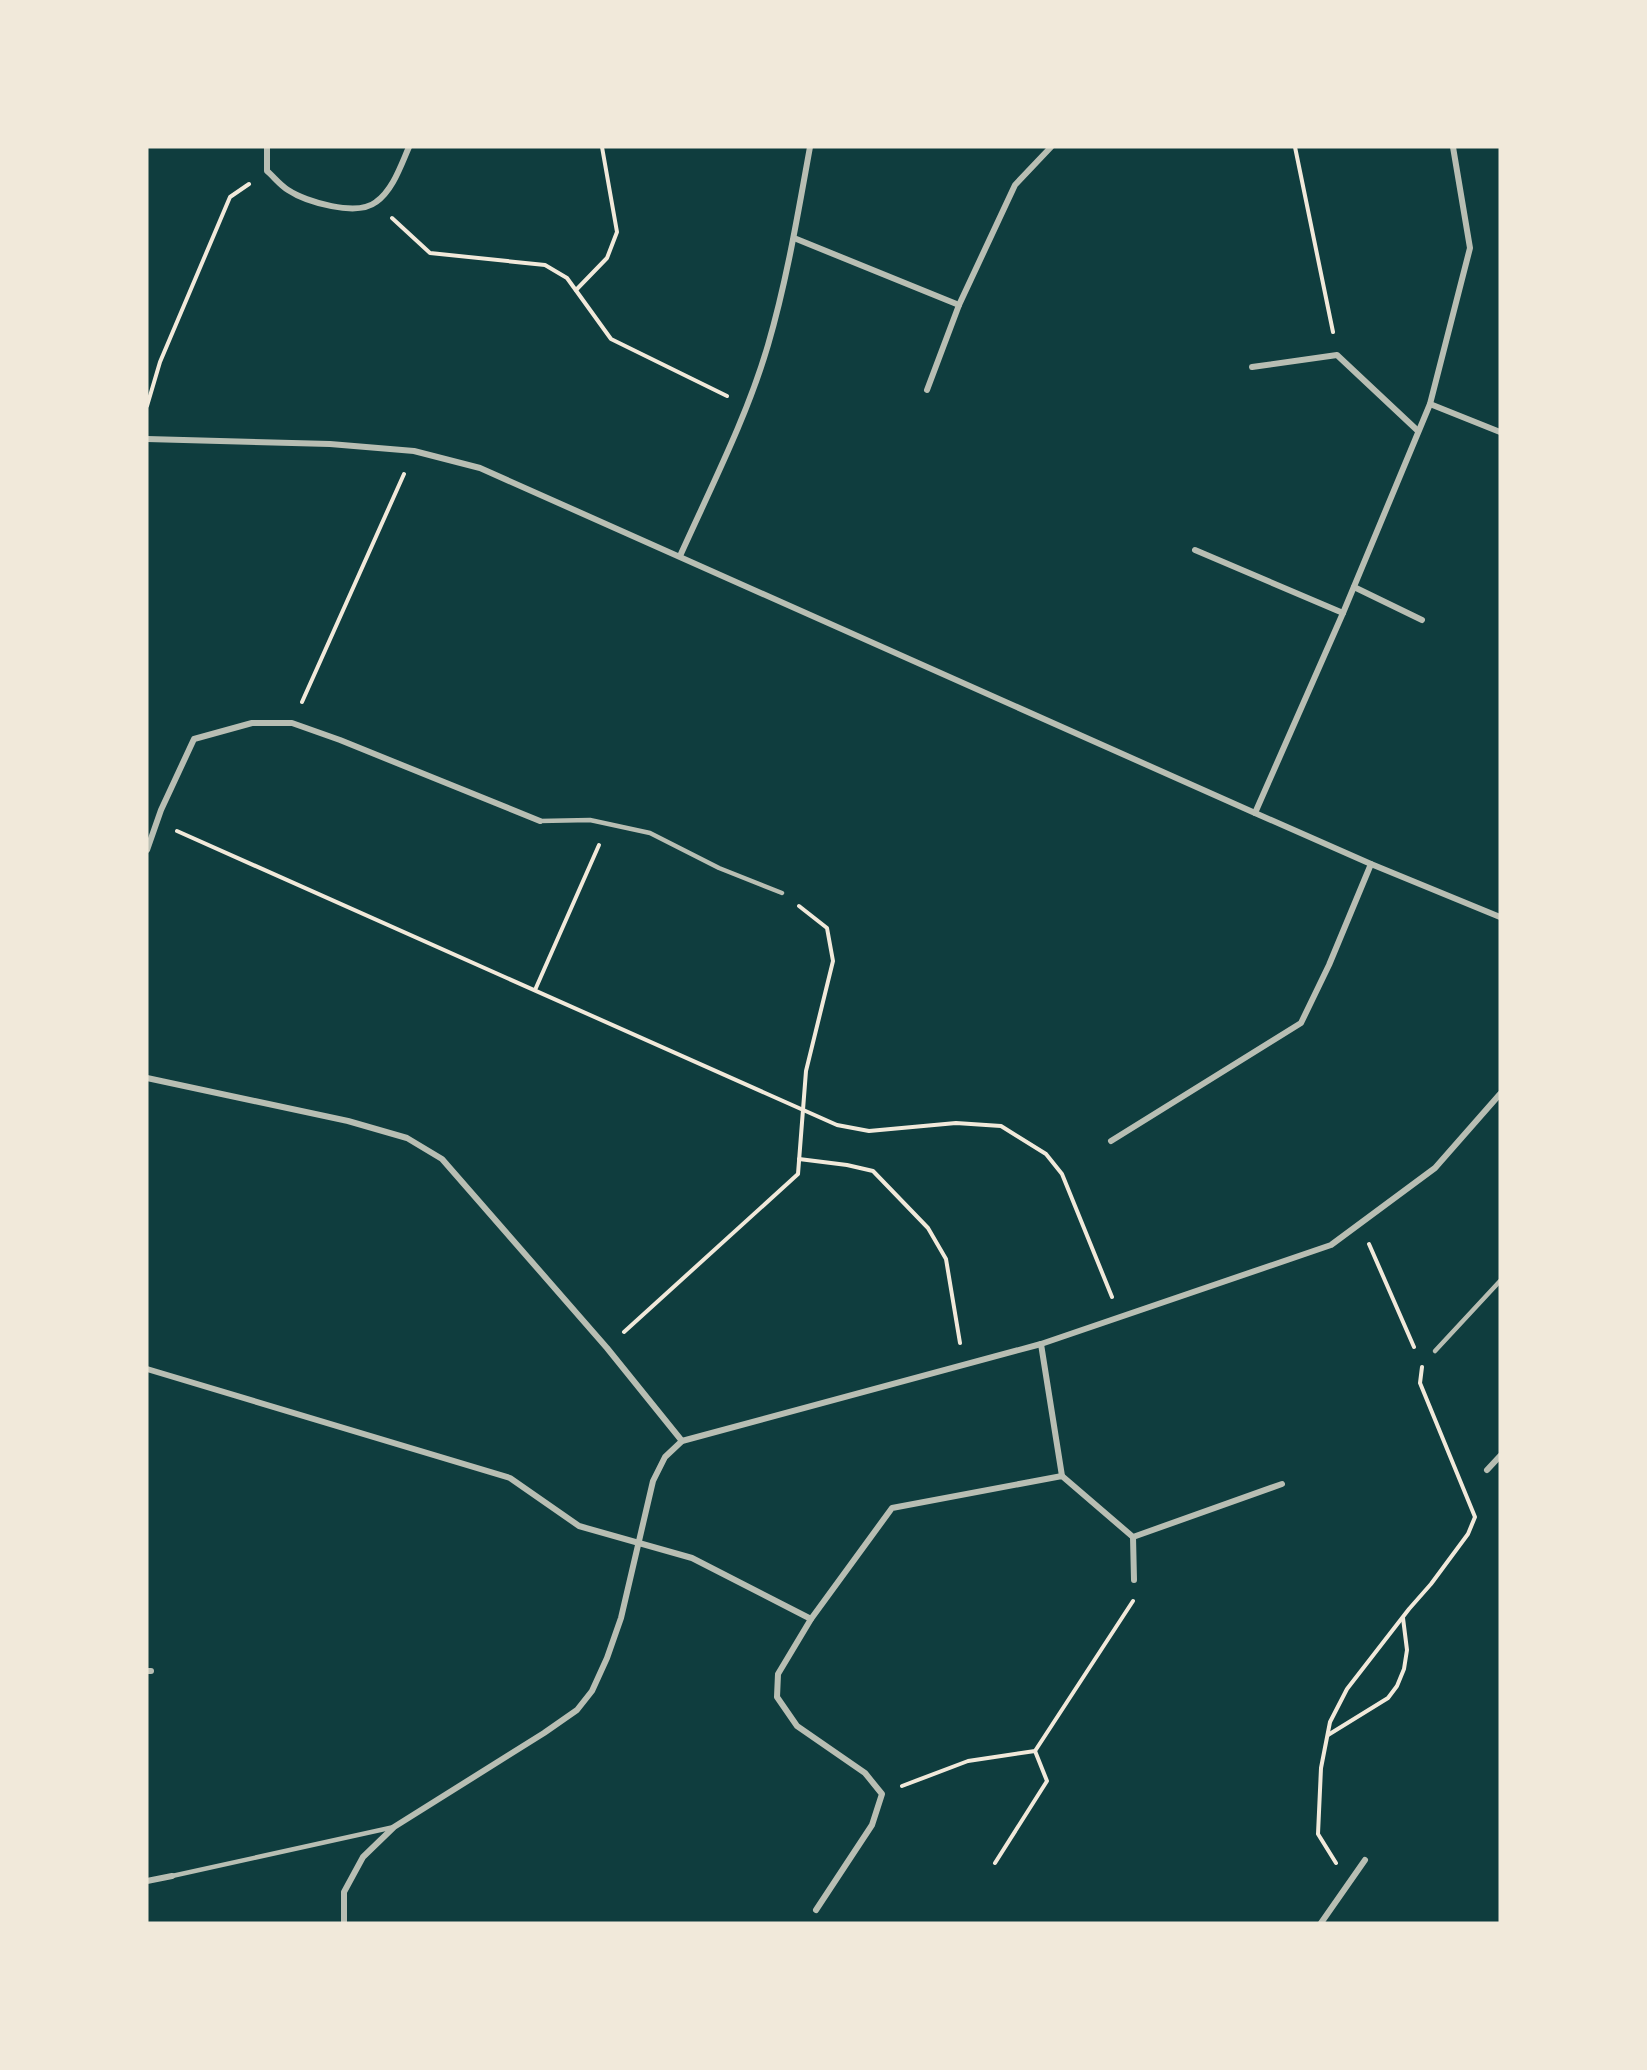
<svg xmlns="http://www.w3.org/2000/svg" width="1647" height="2070" viewBox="0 0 1647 2070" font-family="Literata,serif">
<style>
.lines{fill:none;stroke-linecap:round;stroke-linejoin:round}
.path{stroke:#f1e9da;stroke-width:4}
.service{stroke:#b8beb3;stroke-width:4.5}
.minor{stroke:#b8beb3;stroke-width:6}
</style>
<rect width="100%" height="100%" fill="#0f3d3e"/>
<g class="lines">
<g class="path">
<polyline points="1295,147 1333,332"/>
<polyline points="392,218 430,253 545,265 567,278 611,339 727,396"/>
<polyline points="576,290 607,258 617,232 602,147"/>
<polyline points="147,406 160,362 230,197 249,184"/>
<polyline points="302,702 404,474"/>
<polyline points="177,831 837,1125 869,1131 956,1123 1001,1126 1046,1154 1062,1174 1112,1297"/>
<polyline points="535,990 599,845"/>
<polyline points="799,1159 847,1165 873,1171 928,1228 946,1259 960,1343"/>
<polyline points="1369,1244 1414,1347"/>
<polyline points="624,1332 798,1174 806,1071 833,961 827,928 799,906"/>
<polyline points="1328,1735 1388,1698 1397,1686 1404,1669 1407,1650 1403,1618"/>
<polyline points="902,1786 968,1761 1035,1751 1133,1601"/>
<polyline points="995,1863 1047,1781 1035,1751"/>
<polyline points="1336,1863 1318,1834 1321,1768 1330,1722 1347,1689 1409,1609 1431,1584 1468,1534 1475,1517 1420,1383 1422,1367"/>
</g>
<g class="service">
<polyline points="540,821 590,820 650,833 719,868 782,893"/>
<polyline points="1435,1351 1500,1281"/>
<polyline points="172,1876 394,1827"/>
</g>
<g class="minor">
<path d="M267,147v24c7,6 13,14 21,19 18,12 69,27 88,12 17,-12 25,-37 33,-55"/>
<polyline points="794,238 959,305"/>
<polyline points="1252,367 1337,355 1418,431"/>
<polyline points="927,390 959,305 1015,185 1051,147"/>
<polyline points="1430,404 1500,432"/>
<polyline points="147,439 330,444 414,451 480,468 1255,813 1371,864 1500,917"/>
<polyline points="1195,550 1343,613"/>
<path d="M680,556c31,-69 67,-139 88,-211 19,-65 30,-132 42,-198"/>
<polyline points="1354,587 1422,620"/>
<polyline points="1255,813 1343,613 1430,404 1470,248 1453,147"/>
<polyline points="147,850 161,810 194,739 252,723 292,723 340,740 540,821"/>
<polyline points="147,1078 348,1121 407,1138 442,1159 607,1348 682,1441"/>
<polyline points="1111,1141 1301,1023 1329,965 1371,864"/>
<polyline points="1041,1344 1062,1476"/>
<polyline points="147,1369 510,1478 579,1526 692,1558 811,1619"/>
<polyline points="1487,1470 1500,1456"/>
<polyline points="1133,1537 1134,1580"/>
<polyline points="147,1671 151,1671"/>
<polyline points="147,1881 172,1876"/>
<polyline points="816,1910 872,1825 882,1794 865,1773 797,1726 777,1697 778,1674 811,1619 892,1508 1062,1476 1133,1537 1282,1484"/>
<polyline points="344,1923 344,1892 363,1857 394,1827 544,1733 577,1710 592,1691 607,1658 621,1618 653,1481 665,1457 682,1441 1041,1344 1331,1245 1435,1168 1500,1094"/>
<polyline points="1321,1923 1365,1860"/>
</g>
</g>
<rect width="1647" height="2070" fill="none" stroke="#f1e9da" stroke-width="297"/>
</svg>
